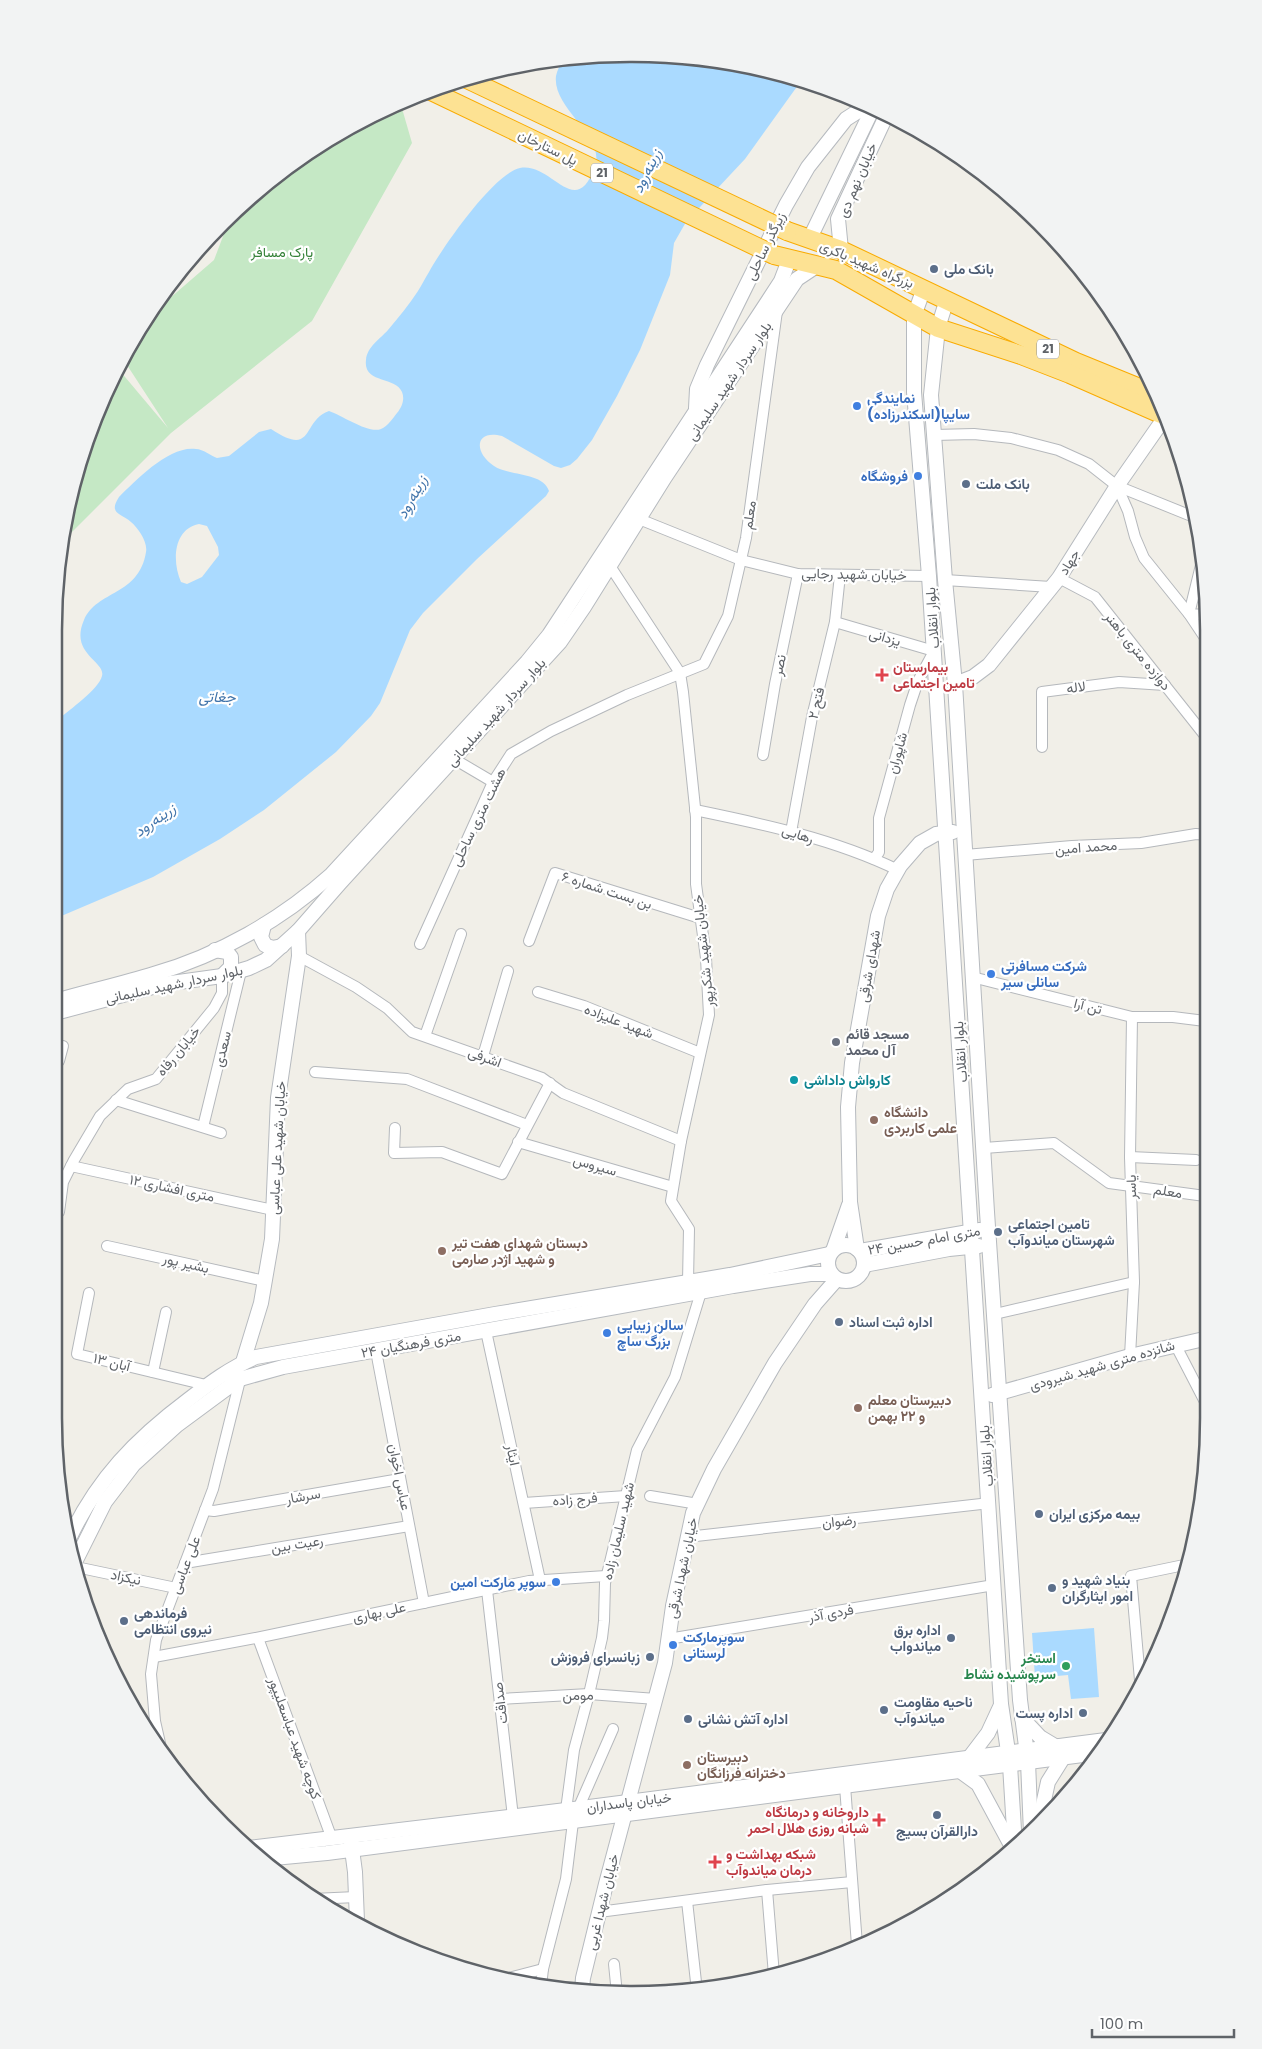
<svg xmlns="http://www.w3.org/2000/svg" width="1262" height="2049" viewBox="0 0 1262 2049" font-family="Poppins,Vazirmatn,sans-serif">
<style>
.green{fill:#c5e8c5}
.water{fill:#aadaff;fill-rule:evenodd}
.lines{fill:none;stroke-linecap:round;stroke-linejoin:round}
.street-casing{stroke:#b5b8bc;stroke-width:12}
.secondary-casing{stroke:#b6babf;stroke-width:16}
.highway-casing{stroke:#f9ab00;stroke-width:20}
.street{stroke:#fff;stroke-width:10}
.secondary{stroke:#fff;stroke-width:14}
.highway{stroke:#fde293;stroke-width:18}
.highway-bridge-casing{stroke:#f9ab00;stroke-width:20;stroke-linecap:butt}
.highway-bridge{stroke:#fde293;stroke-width:18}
.service-dot{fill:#5c6f8a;stroke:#fff;stroke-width:2}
.shop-dot{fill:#3f7fe0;stroke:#fff;stroke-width:2}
.health-dot{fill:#e0444e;stroke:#fff;stroke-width:2}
.worship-dot{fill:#6b7280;stroke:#fff;stroke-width:2}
.culture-dot{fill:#0f9aa8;stroke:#fff;stroke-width:2}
.education-dot{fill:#8d6e63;stroke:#fff;stroke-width:2}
.leisure-dot{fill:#2e9e5b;stroke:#fff;stroke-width:2}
.labels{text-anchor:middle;stroke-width:4.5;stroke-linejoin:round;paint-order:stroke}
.shield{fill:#fff;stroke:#8f9295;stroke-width:1}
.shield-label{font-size:12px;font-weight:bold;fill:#5f6368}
.street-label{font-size:14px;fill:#5f6368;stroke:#fff}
.park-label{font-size:14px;fill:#348238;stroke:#fff}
.service-label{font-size:14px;font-weight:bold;fill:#4e5e75;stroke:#fff;text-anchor:start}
.shop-label{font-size:14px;font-weight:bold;fill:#366cbe;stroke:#fff;text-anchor:start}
.health-label{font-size:14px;font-weight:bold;fill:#be3a42;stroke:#fff;text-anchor:start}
.worship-label{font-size:14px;font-weight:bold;fill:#5b616d;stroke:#fff;text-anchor:start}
.culture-label{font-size:14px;font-weight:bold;fill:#0d838f;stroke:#fff;text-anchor:start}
.education-label{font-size:14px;font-weight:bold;fill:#785e54;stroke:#fff;text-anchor:start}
.leisure-label{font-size:14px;font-weight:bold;fill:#27864d;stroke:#fff;text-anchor:end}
.water-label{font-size:15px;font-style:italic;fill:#4174aa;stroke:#fff}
.rim{fill:none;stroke:#5f6368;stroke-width:2.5}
</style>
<rect width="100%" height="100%" fill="#f1efe8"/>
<polygon class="green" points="401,105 412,143 312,321 171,433 62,542 98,410 120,371 168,428 125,362 155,311 214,260 230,218 250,197 342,131"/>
<g class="water">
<path d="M668,55l78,13 3,3 4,-2 27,4 21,8 -56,78 -59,63 -12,21 -4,32 -30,75 -23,46 -25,44 -15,19 -7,6 -9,3 -7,-2 -52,-30c-27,-7 -29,16 -8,30 14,10 49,6 55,25l-3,5 -69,63 -54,54 -13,17 -30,73 -9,13 -35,36 -72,58 -44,29 -67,38 -94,40v-198c10,-9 40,-30 43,-43 4,-15 -33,-22 -18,-56 13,-30 55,-24 62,-68 2,-10 -8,-24 -15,-30 -10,-9 -23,-8 -12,-25 17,-17 51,-52 77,-48 7,0 15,7 21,9l12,-2 30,-24 12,-3c44,29 30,-8 58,-18 14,5 40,23 52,18 7,-3 12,-11 16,-16 5,-6 8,-14 5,-21 -6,-16 -39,-8 -36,-32 1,-13 14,-21 22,-30 10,-12 21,-25 30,-39 4,-6 7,-13 11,-19 13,-24 65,-99 91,-104 32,-6 55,53 75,-1 11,-31 -43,-58 -39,-91 1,-6 5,-12 7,-18zM199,524l8,2 11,21 1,8 -17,22 -15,7 -6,-2c-9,-20 -8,-53 18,-58z"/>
<polygon points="1094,1628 1099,1697 1071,1699 1068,1675 1035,1678 1032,1633"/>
</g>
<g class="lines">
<g class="street-casing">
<g id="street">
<polyline points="934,435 974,434 1011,438 1058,450 1089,464 1117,486 1194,517"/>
<polyline points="1117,486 1128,511 1135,537 1144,558 1189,614 1207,641"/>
<polyline points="639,519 741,560 798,574 929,576"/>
<polyline points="1202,561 1189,614 1207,615"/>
<polyline points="610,566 680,673 683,692 696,817 696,884 706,958 709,1015 681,1141 671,1201 689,1229 688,1282"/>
<polyline points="1059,578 1095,597 1206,737"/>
<polyline points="945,580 1051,587"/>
<polyline points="835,622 934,651 918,681 910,705 879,818 879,852 874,859"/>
<polyline points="1042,747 1042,692 1119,682 1165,685"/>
<polyline points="763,755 775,684 798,574"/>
<polyline points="454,759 493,782"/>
<path d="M695,810c68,14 139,29 203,60"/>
<polyline points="791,832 812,717 835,622 840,575"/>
<polyline points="965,855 1072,846 1141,843 1196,834 1206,835"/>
<polyline points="529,941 555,873 700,918"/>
<polyline points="420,944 493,782 511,754 551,731 627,695 704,664 728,616 746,538 777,311"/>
<polyline points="299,956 356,987 387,1008 412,1032 542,1078 563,1093 681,1141"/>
<polyline points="972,977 1132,1017 1173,1017 1205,1021"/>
<polyline points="538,992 584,1006 700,1053"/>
<polyline points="425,1036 461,934"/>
<polyline points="483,1056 508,971"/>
<polyline points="59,1061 63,1046"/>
<polyline points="315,1072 407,1079 527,1125"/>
<polyline points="116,1100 221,1133"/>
<polyline points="203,1127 241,971"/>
<polyline points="395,1128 394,1153 442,1152 502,1174 550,1083"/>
<polyline points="518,1142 673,1187"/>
<polyline points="984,1148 1054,1143 1109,1183 1205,1196"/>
<polyline points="1130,1157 1196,1160"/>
<polyline points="71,1166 273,1210"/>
<polyline points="59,1212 63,1182 74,1160 100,1116 128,1089 156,1079 214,1008 222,993 222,976"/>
<polyline points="107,1246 265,1281"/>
<polyline points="89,1293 77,1354 206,1385"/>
<polyline points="995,1314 1134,1282"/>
<polyline points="486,1331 540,1580"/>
<polyline points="1175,1344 1204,1400"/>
<polyline points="376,1351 424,1603"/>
<polyline points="1130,1356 1134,1282 1130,1157 1132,1017"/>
<polyline points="153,1372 166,1312"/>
<polyline points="650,1496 698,1504"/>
<polyline points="524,1503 626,1496"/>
<polyline points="205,1510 214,1511 400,1479"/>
<polyline points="687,1537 990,1503"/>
<polyline points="185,1563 409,1526"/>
<polyline points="76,1567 176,1588"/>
<polyline points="487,1590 513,1817"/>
<polyline points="258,1638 332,1839"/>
<polyline points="668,1639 994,1585"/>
<polyline points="154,1657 261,1637 529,1581 606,1576"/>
<polyline points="1140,1680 1131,1576 1184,1565"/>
<polyline points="500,1699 589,1694 656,1699"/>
<polyline points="162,1752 155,1721 151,1674 156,1640 213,1489 241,1376"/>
<polyline points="845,1786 857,1945"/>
<polyline points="578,1809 613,1729"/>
<polyline points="566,1810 574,1750 589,1694 602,1638 604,1621 605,1583 637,1450 675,1377 701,1292"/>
<polyline points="767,1890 774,1975"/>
<polyline points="313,1899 356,1897"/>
<polyline points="687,1901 697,1991"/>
<polyline points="599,1912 767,1890 852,1882"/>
<polyline points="614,1964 617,1994"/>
<polyline points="501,1980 543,1969"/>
<polyline points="541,1986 543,1969 566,1879 573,1822"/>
</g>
</g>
<g class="secondary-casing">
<g id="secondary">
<polyline points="809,240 873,108"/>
<polyline points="841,250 838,219 887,114"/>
<polyline points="924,288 914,316 914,392 929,576 1001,1704 1010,1765 1015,1846"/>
<polyline points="947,299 938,328 931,395 945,580 955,684 987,1212 1020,1700 1028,1762 1031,1833"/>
<polyline points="696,408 697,389 707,365 786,205 808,167 846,119 860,110 872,108"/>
<polyline points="955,684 973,677 989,665 1059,578 1117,486 1163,420"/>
<polyline points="264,925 261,937 265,945 272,948 282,946"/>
<polyline points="215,950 227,952 231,957 231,967 222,976"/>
<path d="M59,1000c31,-9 63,-16 95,-26 65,-19 127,-54 177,-99l196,-213 22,-27 221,-337 11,-17 8,-21"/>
<polyline points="59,1012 164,984 222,976 249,968 266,960 298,931 340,883 560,642 584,607 665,477 797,279 818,265"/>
<circle cx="846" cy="1263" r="18"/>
<polyline points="834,1248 849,1205"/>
<polyline points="857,1249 850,1202 848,1107 852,1063 878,916 887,889 900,866 920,843 936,834 953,832"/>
<polyline points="860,1251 980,1230"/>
<polyline points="864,1265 949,1249 979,1246"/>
<polyline points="243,1362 261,1303 272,1239 278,1098 299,956 298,931"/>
<polyline points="992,1395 1130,1356 1204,1339"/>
<path d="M69,1539c28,-60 67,-100 119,-139 22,-17 42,-32 68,-43l239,-43 235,-39 99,-21"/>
<polyline points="75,1562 105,1502 134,1464 177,1425 223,1391 240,1379 283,1367 733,1286 810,1274 831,1274"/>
<polyline points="1022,1718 1040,1737 1055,1746"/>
<polyline points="969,1758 988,1733 1001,1705"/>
<polyline points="960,1771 978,1784 1012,1847"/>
<polyline points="1034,1831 1039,1823 1048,1782 1063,1758"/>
<polyline points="351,1842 355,1872 357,1921"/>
<polyline points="249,1848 566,1810 1106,1740"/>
<polyline points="263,1859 327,1853 1098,1753"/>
<polyline points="582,1990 583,1978 606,1884 665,1663 673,1606 693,1513 714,1469 775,1363 815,1304 837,1279"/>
</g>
</g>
<g class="highway-casing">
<g id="highway">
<polyline points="787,231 841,250 1076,362 1152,393"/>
<polyline points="774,255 836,270 938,328 1021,355 1070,374 1161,414"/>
</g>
</g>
<use href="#street" class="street"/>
<use href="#secondary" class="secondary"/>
<use href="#highway" class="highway"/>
<g class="highway-bridge-casing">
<g id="highway-bridge">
<polyline points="467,79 787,231"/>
<polyline points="431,91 774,255"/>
</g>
</g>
<use href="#highway-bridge" class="highway-bridge"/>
</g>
<g class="service-dot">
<circle cx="934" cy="269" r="5"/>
<circle cx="966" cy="484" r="5"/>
<circle cx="998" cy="1232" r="5"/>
<circle cx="839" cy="1322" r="5"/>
<circle cx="1039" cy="1514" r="5"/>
<circle cx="1052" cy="1588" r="5"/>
<circle cx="124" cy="1621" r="5"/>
<circle cx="951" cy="1638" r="5"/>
<circle cx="650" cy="1657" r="5"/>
<circle cx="884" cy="1710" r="5"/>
<circle cx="1083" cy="1713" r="5"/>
<circle cx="688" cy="1719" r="5"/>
<circle cx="937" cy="1815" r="5"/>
</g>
<g class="shop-dot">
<circle cx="857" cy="406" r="5"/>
<circle cx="918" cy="476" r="5"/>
<circle cx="991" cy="974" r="5"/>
<circle cx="607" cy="1333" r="5"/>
<circle cx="556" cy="1582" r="5"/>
<circle cx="673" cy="1645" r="5"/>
</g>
<g class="health-dot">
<path d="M879.5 667.5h5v5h5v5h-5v5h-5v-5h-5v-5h5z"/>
<path d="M876.5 1812.5h5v5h5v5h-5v5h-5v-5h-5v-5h5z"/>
<path d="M712.5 1854.5h5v5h5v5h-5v5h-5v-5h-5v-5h5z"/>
</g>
<circle class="worship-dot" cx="836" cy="1042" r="5"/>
<circle class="culture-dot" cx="794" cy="1080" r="5"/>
<g class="education-dot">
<circle cx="874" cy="1120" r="5"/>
<circle cx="442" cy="1251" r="5"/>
<circle cx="858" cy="1408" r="5"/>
<circle cx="687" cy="1765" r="5"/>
</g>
<circle class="leisure-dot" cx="1066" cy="1666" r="5"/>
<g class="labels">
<g class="shield">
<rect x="591" y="163.5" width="22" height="19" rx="4"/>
<rect x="1037" y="339.5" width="22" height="19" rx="4"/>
</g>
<g class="shield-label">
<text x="602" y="177">21</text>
<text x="1048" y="353">21</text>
</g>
<g class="street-label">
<text transform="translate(548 147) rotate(26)" y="5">پل ستارخان</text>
<text transform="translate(857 180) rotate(-67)" y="5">خیابان نهم دی</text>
<text transform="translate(765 246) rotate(-64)" y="5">زیرگذر ساحلی</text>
<text transform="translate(867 264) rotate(23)" y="5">بزرگراه شهید باکری</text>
<text transform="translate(729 381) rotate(-56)" y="5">بلوار سردار شهید سلیمانی</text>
<text transform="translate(749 515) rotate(-82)" y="5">معلم</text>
<text transform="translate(1069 562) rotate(-58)" y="5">جهاد</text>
<text transform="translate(854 574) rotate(1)" y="5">خیابان شهید رجایی</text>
<text transform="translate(932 618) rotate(-94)" y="5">بلوار انقلاب</text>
<text transform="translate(885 637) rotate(16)" y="5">یزدانی</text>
<text transform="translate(1138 651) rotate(51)" y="5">دوازده متری باهنر</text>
<text transform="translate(779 665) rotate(-78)" y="5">نصر</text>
<text transform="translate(1076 687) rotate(-7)" y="5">لاله</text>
<text transform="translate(816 703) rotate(-77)" y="5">فتح ۲</text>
<text transform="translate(496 712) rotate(-48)" y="5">بلوار سردار شهید سلیمانی</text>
<text transform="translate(897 753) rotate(-75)" y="5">شاپوران</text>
<text transform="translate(478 817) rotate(-64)" y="5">هشت متری ساحلی</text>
<text transform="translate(798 834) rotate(18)" y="5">رهایی</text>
<text transform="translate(1086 847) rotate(-4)" y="5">محمد امین</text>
<text transform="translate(607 890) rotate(18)" y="5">بن بست شماره ۶</text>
<text transform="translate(703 951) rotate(-96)" y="5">خیابان شهید شکرپور</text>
<text transform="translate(869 966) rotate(-80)" y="5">شهدای شرقی</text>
<text transform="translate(174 984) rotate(-12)" y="5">بلوار سردار شهید سلیمانی</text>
<text transform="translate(1088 1006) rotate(14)" y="5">تن آرا</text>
<text transform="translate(619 1021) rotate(21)" y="5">شهید علیزاده</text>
<text transform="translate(222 1049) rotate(-76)" y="5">سعدی</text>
<text transform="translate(178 1051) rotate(-50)" y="5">خیابان رفاه</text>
<text transform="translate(960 1052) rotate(-94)" y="5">بلوار انقلاب</text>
<text transform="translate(485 1057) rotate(20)" y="5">اشرفی</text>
<text transform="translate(277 1148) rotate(-87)" y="5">خیابان شهید علی عباسی</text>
<text transform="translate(595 1165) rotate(16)" y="5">سیروس</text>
<text transform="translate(1131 1187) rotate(-91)" y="5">یاسر</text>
<text transform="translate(172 1188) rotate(12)" y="5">۱۲ متری افشاری</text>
<text transform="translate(1168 1191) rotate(9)" y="5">معلم</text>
<text transform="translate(924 1240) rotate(-10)" y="5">۲۴ متری امام حسین</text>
<text transform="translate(186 1263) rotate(13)" y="5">بشیر پور</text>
<text transform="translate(411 1344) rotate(-10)" y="5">۲۴ متری فرهنگیان</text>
<text transform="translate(112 1362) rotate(14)" y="5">۱۳ آبان</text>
<text transform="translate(1102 1365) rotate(-16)" y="5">شانزده متری شهید شیرودی</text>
<text transform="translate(513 1455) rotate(78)" y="5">ایثار</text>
<text transform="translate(986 1456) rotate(-94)" y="5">بلوار انقلاب</text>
<text transform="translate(400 1477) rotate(79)" y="5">عباس اخوان</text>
<text transform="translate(303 1496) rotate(-10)" y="5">سرشار</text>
<text transform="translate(575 1499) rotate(-4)" y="5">فرج زاده</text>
<text transform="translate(839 1521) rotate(-6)" y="5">رضوان</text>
<text transform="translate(618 1531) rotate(-77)" y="5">شهید سلیمان زاده</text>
<text transform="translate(297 1544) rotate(-9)" y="5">رعیت بین</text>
<text transform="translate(185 1565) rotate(-69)" y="5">علی عباسی</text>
<text transform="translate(682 1568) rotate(-78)" y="5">خیابان شهدا شرقی</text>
<text transform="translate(126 1577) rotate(12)" y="5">نیکزاد</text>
<text transform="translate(379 1612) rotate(-12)" y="5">علی بهاری</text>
<text transform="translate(831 1613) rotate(-10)" y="5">فردی آذر</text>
<text transform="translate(578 1695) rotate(-1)" y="5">مومن</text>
<text transform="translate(500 1703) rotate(-97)" y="5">صداقت</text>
<text transform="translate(295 1738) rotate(70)" y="5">کوچه شهید عباسعلیپور</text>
<text transform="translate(629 1802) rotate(-7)" y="5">خیابان پاسداران</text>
<text transform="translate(602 1902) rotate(-76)" y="5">خیابان شهدا غربی</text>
</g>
<g class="park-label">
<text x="282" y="257">پارک مسافر</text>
</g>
<g class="service-label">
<text x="944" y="274">بانک ملی</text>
<text x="976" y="489">بانک ملت</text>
<text x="1008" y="1229">تامین اجتماعی<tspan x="1008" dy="16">شهرستان میاندوآب</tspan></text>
<text x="849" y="1327">اداره ثبت اسناد</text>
<text x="1049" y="1519">بیمه مرکزی ایران</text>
<text x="1062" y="1585">بنیاد شهید و<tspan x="1062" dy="16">امور ایثارگران</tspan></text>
<text x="134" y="1618">فرماندهی<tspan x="134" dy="16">نیروی انتظامی</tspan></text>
<text x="941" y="1635" text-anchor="end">اداره برق<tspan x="941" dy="16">میاندواب</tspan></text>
<text x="640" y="1662" text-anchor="end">زبانسرای فروزش</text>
<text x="894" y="1707">ناحیه مقاومت<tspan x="894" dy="16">میاندوآب</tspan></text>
<text x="1073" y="1718" text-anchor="end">اداره پست</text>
<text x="698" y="1724">اداره آتش نشانی</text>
<text x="937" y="1836" text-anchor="middle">دارالقرآن بسیج</text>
</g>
<g class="shop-label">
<text x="867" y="403">نمایندگی<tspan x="867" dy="16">سایپا(اسکندرزاده)</tspan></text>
<text x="908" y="481" text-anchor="end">فروشگاه</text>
<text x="1001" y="971">شرکت مسافرتی<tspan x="1001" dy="16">سانلی سیر</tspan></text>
<text x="617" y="1330">سالن زیبایی<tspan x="617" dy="16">بزرگ ساچ</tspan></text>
<text x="546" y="1587" text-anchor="end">سوپر مارکت امین</text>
<text x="683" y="1642">سوپرمارکت<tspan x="683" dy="16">لرستانی</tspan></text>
</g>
<g class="health-label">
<text x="893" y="672">بیمارستان<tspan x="893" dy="16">تامین اجتماعی</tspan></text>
<text x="869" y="1817" text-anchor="end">داروخانه و درمانگاه<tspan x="869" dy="16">شبانه روزی هلال احمر</tspan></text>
<text x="726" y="1859">شبکه بهداشت و<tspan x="726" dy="16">درمان میاندوآب</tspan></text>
</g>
<g class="worship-label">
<text x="846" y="1039">مسجد قائم<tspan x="846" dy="16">آل محمد</tspan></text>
</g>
<g class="culture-label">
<text x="804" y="1085">کارواش داداشی</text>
</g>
<g class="education-label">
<text x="884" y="1117">دانشگاه<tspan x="884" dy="16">علمی کاربردی</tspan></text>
<text x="452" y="1248">دبستان شهدای هفت تیر<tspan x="452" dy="16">و شهید اژدر صارمی</tspan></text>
<text x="868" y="1405">دبیرستان معلم<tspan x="868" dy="16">و ۲۲ بهمن</tspan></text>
<text x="697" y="1762">دبیرستان<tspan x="697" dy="16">دخترانه فرزانگان</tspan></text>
</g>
<g class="leisure-label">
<text x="1056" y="1663">استخر<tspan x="1056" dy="16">سرپوشیده نشاط</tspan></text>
</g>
<g class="water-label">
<text transform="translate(647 171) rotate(-64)" y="5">زرینه‌رود</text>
<text transform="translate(412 497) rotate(-61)" y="5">زرینه‌رود</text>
<text x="217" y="702">جغاتی</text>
<text transform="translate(155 820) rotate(-35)" y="5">زرینه‌رود</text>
</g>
</g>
<path d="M0 0H1262V2049H0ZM630 62H632A568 568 0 0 1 1200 630V1418A568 568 0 0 1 632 1986H630A568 568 0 0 1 62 1418V630A568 568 0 0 1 630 62Z" fill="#f2f3f3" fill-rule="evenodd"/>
<path class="rim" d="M630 62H632A568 568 0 0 1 1200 630V1418A568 568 0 0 1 632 1986H630A568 568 0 0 1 62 1418V630A568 568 0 0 1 630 62Z"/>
<path d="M1092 2029v8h142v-8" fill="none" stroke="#5f6368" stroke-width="2.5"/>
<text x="1100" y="2029" font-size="15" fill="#5f6368" stroke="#ffffff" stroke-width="4" paint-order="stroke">100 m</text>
</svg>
